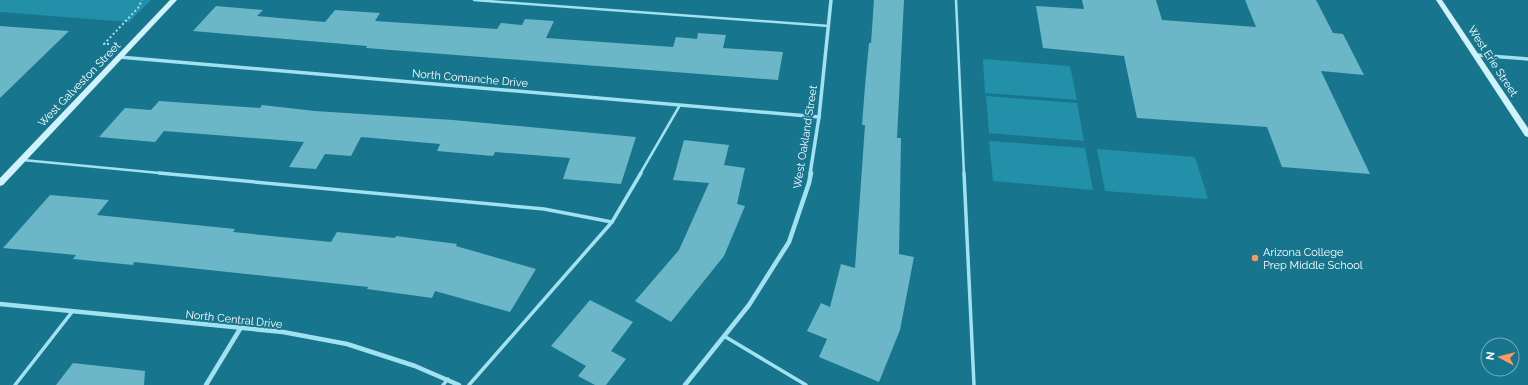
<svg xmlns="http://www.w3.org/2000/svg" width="1528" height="385" viewBox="0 0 1528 385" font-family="Raleway,sans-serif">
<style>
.green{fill:#2290a9}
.building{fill:#6bb6c7}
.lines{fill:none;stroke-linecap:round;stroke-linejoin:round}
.path{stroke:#a2e1ef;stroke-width:2;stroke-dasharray:2 2.5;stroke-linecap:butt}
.lane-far1{stroke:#a2e1ef;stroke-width:2.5}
.lane{stroke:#a2e1ef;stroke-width:3.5}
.street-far1{stroke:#a2e1ef;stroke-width:3.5}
.street{stroke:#a2e1ef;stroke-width:4.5}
.secondary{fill:#d0f2fb;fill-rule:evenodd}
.poi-dot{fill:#ff9760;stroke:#17768e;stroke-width:1.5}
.labels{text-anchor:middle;stroke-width:4;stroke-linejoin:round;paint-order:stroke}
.street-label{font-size:11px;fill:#fff;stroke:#17768e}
.poi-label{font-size:11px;fill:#fff;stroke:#17768e;text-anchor:start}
</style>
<rect width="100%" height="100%" fill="#17768e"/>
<g class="green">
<polygon points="0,0 151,0 129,22 0,12"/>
<polygon points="983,59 1070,66 1077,100 985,93"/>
<polygon points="986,96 1077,103 1084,141 989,133"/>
<polygon points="989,141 1085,148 1093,190 993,181"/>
<polygon points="1097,149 1195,157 1208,199 1105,191"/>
</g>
<g class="building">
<polygon points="874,0 904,0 897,138 901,138 899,254 914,257 900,330 879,382 819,357 827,339 807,331 821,303 830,307 841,264 855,268 865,125 862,125 865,86 869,43 871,43"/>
<polygon points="1082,0 1156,0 1162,20 1256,27 1245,0 1316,0 1333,33 1343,34 1364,75 1321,71 1370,174 1282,167 1267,127 1137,118 1124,56 1043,48 1036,6 1084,9"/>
<polygon points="216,6 263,10 257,16 325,22 335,10 380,13 375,21 497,29 501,23 522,25 525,19 554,21 546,38 673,47 676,37 697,39 698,33 726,35 723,48 783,52 778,80 366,48 367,46 193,31"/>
<polygon points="0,26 69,31 0,98"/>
<polygon points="159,101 260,108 262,105 315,111 453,120 636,137 621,184 563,179 570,158 495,152 493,156 437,151 440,144 361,137 351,156 325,154 316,169 289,167 304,142 164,131 155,142 99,137 125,108 151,110"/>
<polygon points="684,140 729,145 724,165 745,168 737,204 745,206 724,256 671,322 635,301 679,250 709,183 673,180"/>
<polygon points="50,195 109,200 97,215 235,229 233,232 331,242 337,232 395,238 396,236 457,244 456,246 536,269 510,312 435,291 432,298 367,289 368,287 134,262 133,265 73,259 76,255 3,248"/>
<polygon points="590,300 633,322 611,351 626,359 606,385 595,385 578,376 586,366 551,346"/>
<polygon points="73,363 145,371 144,385 56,385"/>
</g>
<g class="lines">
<polyline class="path" points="109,44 104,44 138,8 142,0"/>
<g class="lane-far1">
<polyline points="474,0 829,26"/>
<polyline points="956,0 964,174"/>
<polyline points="23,160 170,174"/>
<polyline points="640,174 680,105"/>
</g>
<g class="lane">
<polyline points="159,173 544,209 612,222"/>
<polyline points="964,173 974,385"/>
<polyline points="724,336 806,385"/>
<polyline points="15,385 72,312"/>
<polyline points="443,385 448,379"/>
<polyline points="469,385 612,222 641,173"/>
</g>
<g class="street-far1">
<polyline points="1476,55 1528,59"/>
<polyline points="119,57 819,117"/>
<polyline points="810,174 819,117 831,0"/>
</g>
<g class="street">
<polyline points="0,304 283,332 347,344 415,366 459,385"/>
<polyline points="206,385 240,329"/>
<polyline points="685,385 749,305 789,242 809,183 811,173"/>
</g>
<g class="secondary">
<polygon points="170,0 177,0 3,185 0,186 0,178"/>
<polygon points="1436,0 1442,0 1528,128 1528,137 1525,136"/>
</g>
</g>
<circle class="poi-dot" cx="1255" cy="258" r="4"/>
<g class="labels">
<g class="street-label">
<text transform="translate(1493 61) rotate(57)" y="4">West Erie Street</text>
<text transform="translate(470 78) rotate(5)" y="4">North Comanche Drive</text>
<text transform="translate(79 84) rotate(-46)" y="4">West Galveston Street</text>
<text transform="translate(805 137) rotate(-81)" y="4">West Oakland Street</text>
<text transform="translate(234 319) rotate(6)" y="4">North Central Drive</text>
</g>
<g class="poi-label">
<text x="1263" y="256">Arizona College<tspan x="1263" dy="13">Prep Middle School</tspan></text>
</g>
</g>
<g transform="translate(1500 357) rotate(277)"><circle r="19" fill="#17768e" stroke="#74adbb"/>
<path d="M0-3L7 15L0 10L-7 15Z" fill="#ff9760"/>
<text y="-6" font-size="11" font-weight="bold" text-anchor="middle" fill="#ffffff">N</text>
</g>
</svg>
